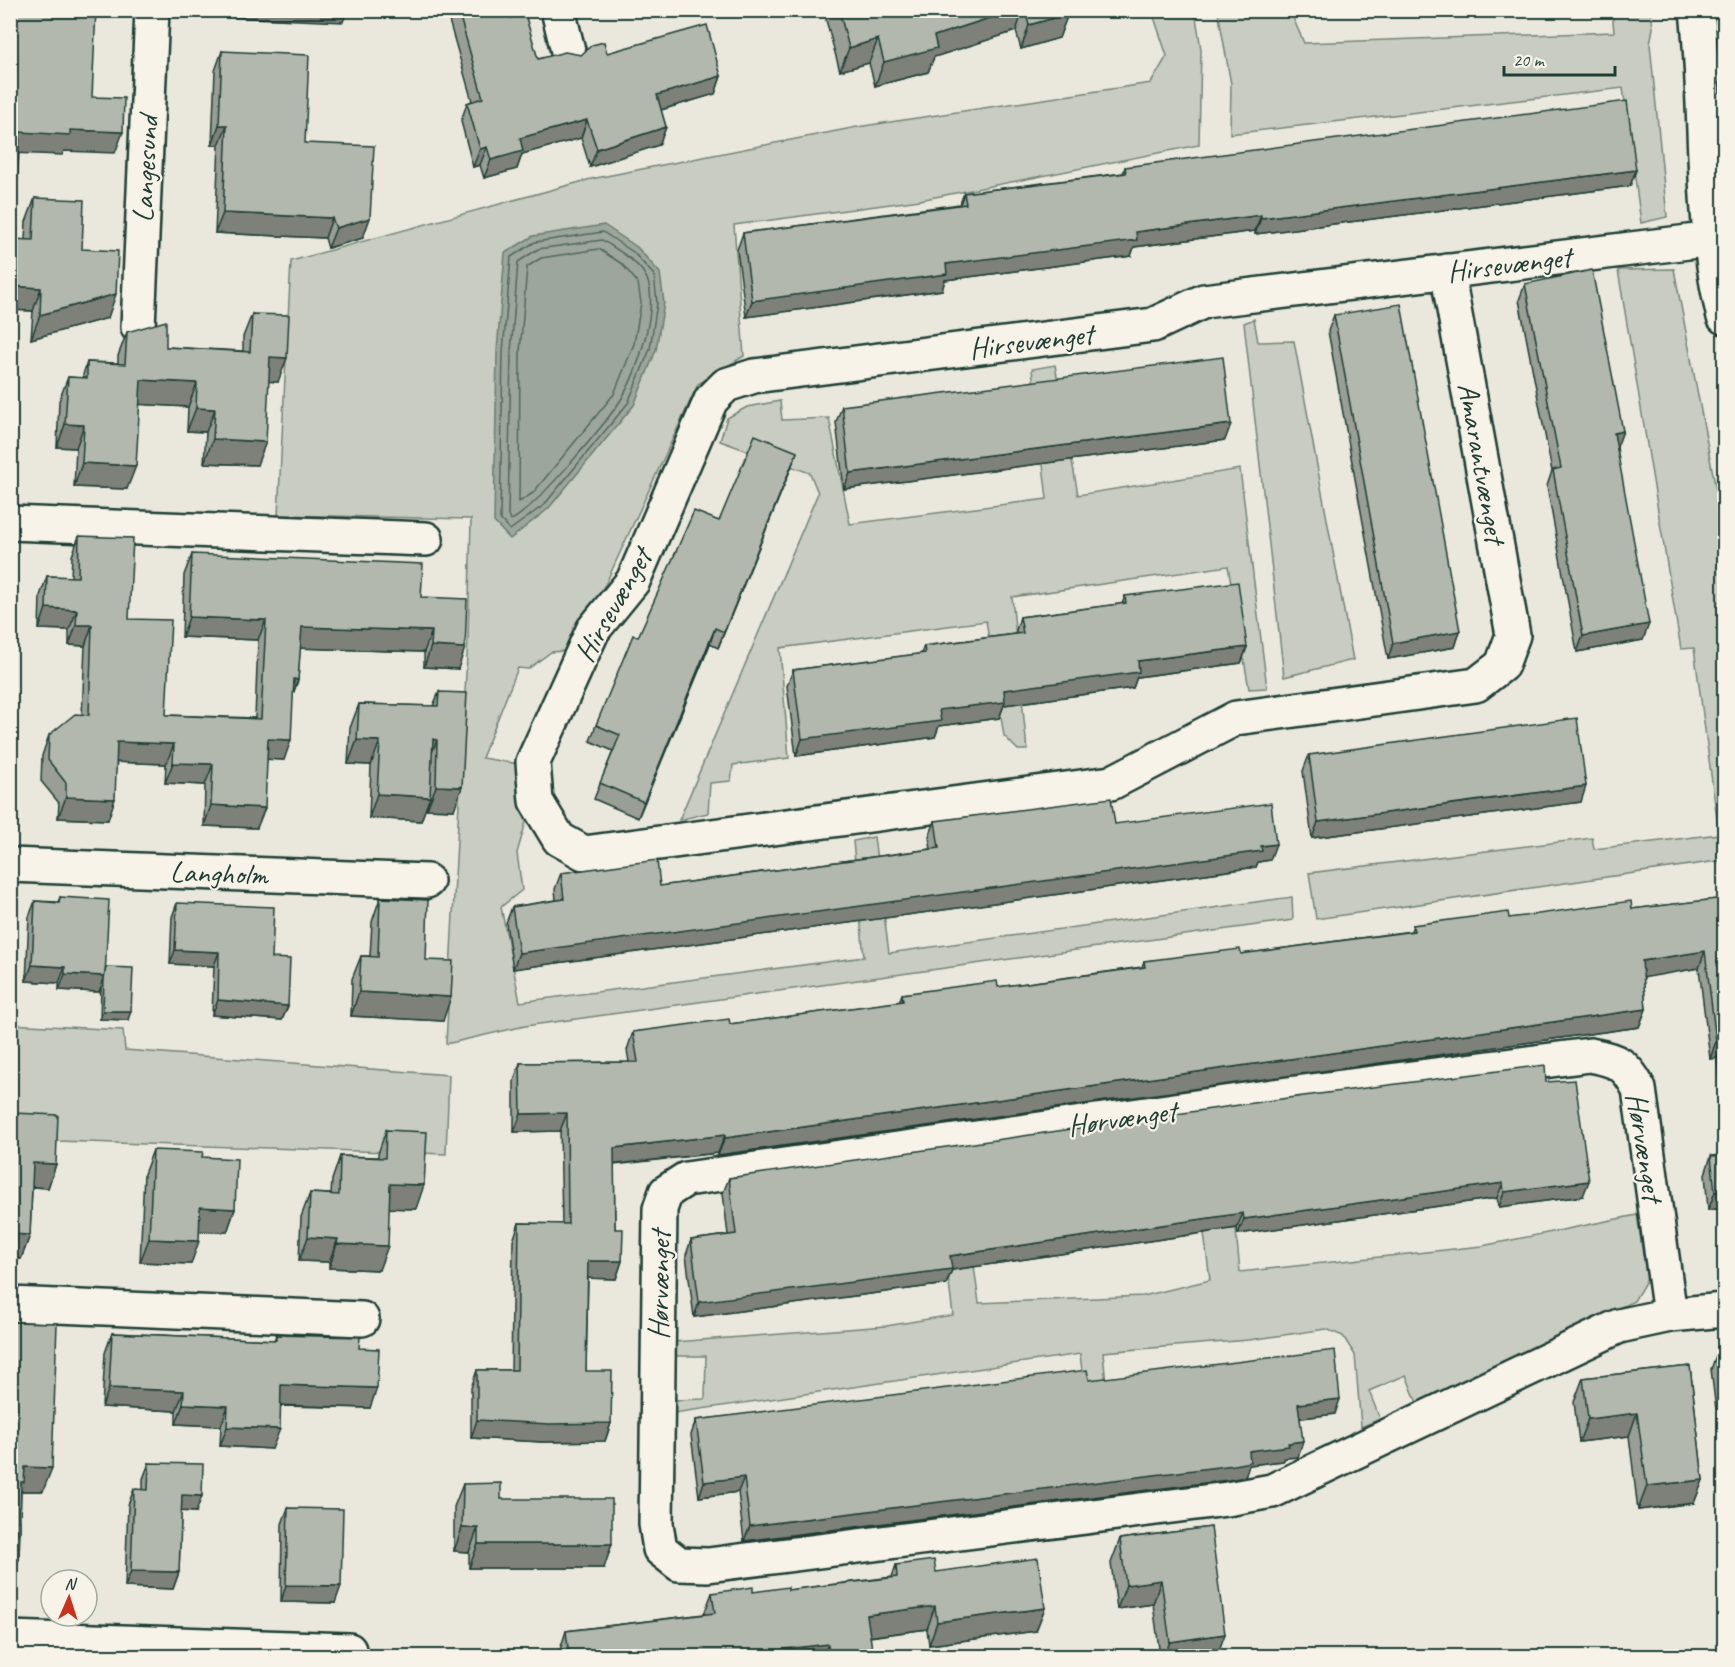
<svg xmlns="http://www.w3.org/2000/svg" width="1735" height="1667" viewBox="0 0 1735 1667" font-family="Caveat,sans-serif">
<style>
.green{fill:#c8ccc1;stroke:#74847a;stroke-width:1.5}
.water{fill:#9ca69c;stroke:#6a7c72;stroke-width:1.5}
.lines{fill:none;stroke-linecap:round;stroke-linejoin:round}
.shore{stroke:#51675e;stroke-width:1.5}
.street-casing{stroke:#1f3d34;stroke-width:38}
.street{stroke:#f7f3e8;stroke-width:33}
.wall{fill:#999e96;stroke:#1f3d34;stroke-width:1.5}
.shaded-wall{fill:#7d817a;stroke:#1f3d34;stroke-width:1.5}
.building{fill:#b2b8ae;stroke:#1f3d34;stroke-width:1.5}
.labels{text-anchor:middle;stroke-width:4.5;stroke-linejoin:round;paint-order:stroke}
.street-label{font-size:30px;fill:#1f3d34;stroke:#f7f3e8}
</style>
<rect width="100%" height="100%" fill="#eae8dd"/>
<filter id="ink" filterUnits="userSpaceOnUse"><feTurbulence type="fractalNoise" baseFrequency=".0167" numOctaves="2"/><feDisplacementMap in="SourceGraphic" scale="12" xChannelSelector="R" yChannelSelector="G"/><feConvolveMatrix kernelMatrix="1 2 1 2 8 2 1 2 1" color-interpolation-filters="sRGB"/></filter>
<g filter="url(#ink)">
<g class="green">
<polygon points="1152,11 1195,11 1201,49 1199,145 920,200 734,225 744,356 698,384 606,583 564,651 551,652 528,669 518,668 482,758 519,764 519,798 526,822 517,853 522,890 501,907 520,1002 864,957 853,841 874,837 889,953 1292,897 1293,920 525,1026 446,1044 468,637 471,519 278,515 291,261 591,179 857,127 1151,83 1167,56"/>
<polygon points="1218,11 1290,11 1304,43 1614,32 1612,11 1651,11 1653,28 1650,44 1667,217 1641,223 1623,88 1230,134 1231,84"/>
<polygon points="1674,269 1724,532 1724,860 1316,919 1309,873 1592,838 1594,849 1719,834 1694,648 1681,649 1618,270"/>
<polygon points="1254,319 1258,342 1294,341 1353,660 1284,677 1244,323"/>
<polygon points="1055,365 1078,495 1240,469 1267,688 1249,689 1228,566 1012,597 1027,750 1018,750 1004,736 986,621 780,648 789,758 733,765 731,781 710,783 708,813 679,820 818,493 810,473 720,441 727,418 747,407 780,401 782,420 829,418 850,524 1047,499 1032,369"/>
<polygon points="10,1024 123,1030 125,1050 449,1075 446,1154 57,1141 56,1123 11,1119"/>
<polygon points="1226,1127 1240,1272 1482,1246 1637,1215 1647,1279 1634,1301 1417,1403 1406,1375 1369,1391 1380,1419 1361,1427 1355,1355 1343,1336 1326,1329 1249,1340 1103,1352 1117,1503 1098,1506 1080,1354 674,1413 674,1400 705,1399 706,1356 674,1356 674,1342 886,1326 953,1315 934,1167 960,1162 979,1303 1143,1296 1210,1280 1191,1132"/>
</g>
<polygon class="water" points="604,225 637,247 660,273 664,303 656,350 634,405 548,509 510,539 494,522 497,351 505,253 533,236"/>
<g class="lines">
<g class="shore">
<polygon points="603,232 633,252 654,275 657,303 650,349 628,403 544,505 510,530 500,519 503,352 511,257 535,242"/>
<path d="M602,240c15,10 38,22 45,39 12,29 -10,94 -25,119 -14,23 -90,114 -111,122l-3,-4 3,-164 7,-90 20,-13z"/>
<polygon points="599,249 622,264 638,283 641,303 634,344 614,394 533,493 519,502 520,352 527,267 541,258"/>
</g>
<g class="street-casing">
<g id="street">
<polyline points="558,10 569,55"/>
<path d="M1697,10c11,102 2,207 27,307"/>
<polyline points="1447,271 1513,635 1502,665 1476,685 1236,718 1111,783 584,853 559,839 536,801 533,762 593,630 633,581 711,400 726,385 754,376 1153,325 1204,301 1713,239"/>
<polyline points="138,327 152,10"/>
<polyline points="10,523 426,539"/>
<polyline points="10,865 427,881"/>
<polyline points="10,1304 362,1319"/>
<path d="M1670,1315l-31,-226c-13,-25 -21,-29 -49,-34l-310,40 -594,84 -20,13 -6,17 -4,315 4,25 19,15 29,1 519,-66 45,-8 347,-165 51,-11 54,-5"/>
<polyline points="10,1638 349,1650"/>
</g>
</g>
<use href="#street" class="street"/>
</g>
<g class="wall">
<polygon points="446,10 508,10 510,18 538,59 607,53 721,76 715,94 661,110 666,127 659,145 590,167 581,138 522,154 517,169 484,178 480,165 473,167 461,121 467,103 472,101"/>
<polygon points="829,10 1073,10 1072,12 1068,13 1059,38 1021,49 1016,31 934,57 928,72 875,86 869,63 840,71 826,20"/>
<polygon points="222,51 305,143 363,238 328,248 325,238 215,233 219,145 212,145 215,71"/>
<polygon points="1125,167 1636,170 1630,186 1255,234 1255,231 1134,247 1131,256 945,280 942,290 746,317 737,250 743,233 960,204 964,193 1123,173"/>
<polygon points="35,198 82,249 108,318 31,339 33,311 10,310 10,239 25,240 26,222"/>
<polygon points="1525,284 1617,447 1643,640 1577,652 1547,486 1552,471 1519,300"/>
<polygon points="252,314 278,382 268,381 257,465 204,463 206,432 187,431 188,407 139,404 127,489 74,487 76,448 57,447 59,401 68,377 82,378 87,362 118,363 118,356 127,332 166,347 243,351 243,337"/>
<polygon points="1334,315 1460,631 1455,647 1388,659 1328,331"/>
<polygon points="842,406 1225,440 844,489 836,422"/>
<polygon points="791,468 718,648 710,644 638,818 594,799 613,751 590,741 596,725 638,637 719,521"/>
<polygon points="79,536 129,619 166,715 255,718 258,640 182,637 184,575 192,554 421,597 458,669 424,667 424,652 300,648 298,680 293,694 284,760 267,759 257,828 204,826 205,785 165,783 166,764 117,762 108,820 58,818 59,803 41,781 42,756 49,735 82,715 85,646 69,645 69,630 39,629 40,596 47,576 71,577 72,556"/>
<polygon points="1125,596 1247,647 1241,663 1137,677 1133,688 1004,705 999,718 939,726 935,737 796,756 787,686 793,670 921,654 924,646 1015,634 1020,617 1122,604"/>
<polygon points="439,692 454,810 427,809 427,803 421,821 369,818 371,765 348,764 350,728 359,704 433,706"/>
<polygon points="1309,755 1581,802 1312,838 1303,771"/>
<polygon points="935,821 1115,824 1270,860 1258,862 1256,867 513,969 506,923 512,907 556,900 555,889 561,873 660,886 931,849 929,837"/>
<polygon points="60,897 106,967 128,1020 100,1019 101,987 99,992 59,990 59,983 26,981 29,917 35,901 58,902"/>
<polygon points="380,898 426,960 443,1021 351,1016 352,979 361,956 370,956 372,922"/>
<polygon points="1725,898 1725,1136 1717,1058 1710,1059 1699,968 1643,977 1646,1009 1639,1027 718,1155 718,1153 614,1165 615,1229 622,1261 616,1279 588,1278 586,1371 611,1423 605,1441 543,1442 471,1438 471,1388 477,1370 511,1370 513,1241 519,1223 562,1224 560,1131 514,1132 514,1081 520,1063 629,1062 627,1050 633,1032 730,1024 899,1002 902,994 998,987 1142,967 1144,961 1241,954 1411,931 1413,925 1632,909"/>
<polygon points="177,903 272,958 288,1006 282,1020 212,1015 214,966 170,964 172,917"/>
<polygon points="1546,1082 1583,1196 1499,1207 1497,1198 1238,1234 1237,1228 952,1270 946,1284 694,1317 686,1255 691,1240 728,1235 723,1193 729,1178"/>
<polygon points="13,1113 56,1164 48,1188 32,1187 30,1235 21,1259 10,1258 10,1120"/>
<polygon points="386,1130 416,1209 389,1208 379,1270 329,1268 329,1262 299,1261 301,1217 310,1193 331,1194 332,1180 340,1156 378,1157 378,1154"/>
<polygon points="153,1150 235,1209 227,1232 200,1231 191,1264 140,1262 144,1174"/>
<polygon points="1711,1156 1725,1208 1708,1210 1705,1174"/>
<polygon points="10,1322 43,1491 21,1491 19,1559 10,1582"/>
<polygon points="112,1333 274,1340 276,1335 359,1348 370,1408 280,1406 272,1449 220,1446 221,1426 176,1424 176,1411 102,1407 105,1353"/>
<polygon points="1720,1345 1725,1345 1725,1410 1716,1410 1711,1369"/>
<polygon points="1690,1366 1703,1480 1694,1503 1638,1510 1629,1436 1579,1442 1574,1402 1583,1378"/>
<polygon points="1089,1380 1335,1414 1300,1418 1298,1457 1285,1458 1283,1461 1249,1465 1245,1477 1228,1480 744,1541 738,1492 699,1497 691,1435 696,1420"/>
<polygon points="149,1463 196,1512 181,1511 179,1572 173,1589 125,1587 128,1505 134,1489 143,1490 143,1479"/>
<polygon points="463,1484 501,1499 604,1568 469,1568 469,1552 454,1551 454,1507"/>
<polygon points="288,1508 335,1603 281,1602 282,1524"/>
<polygon points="1211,1527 1217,1656 1160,1656 1153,1604 1117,1609 1111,1563 1120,1539"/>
<polygon points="896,1565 936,1572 1036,1631 929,1645 927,1629 870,1637 872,1656 558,1656 566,1631 704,1614 712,1593 753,1592 788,1590 892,1577"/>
</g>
<g class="shaded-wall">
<polygon points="235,10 347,10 343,22 232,17"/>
<polygon points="1014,10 1023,10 1016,31 934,57 928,72 875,86 884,62 934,36"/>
<polygon points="1068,14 1059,38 1021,49 1029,25"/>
<polygon points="878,39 869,63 840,71 849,48"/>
<polygon points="721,76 715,94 650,113 657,95"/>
<polygon points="587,120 581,138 522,154 517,169 484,178 491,160 520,138"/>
<polygon points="219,125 227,125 219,145 212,145"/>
<polygon points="666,127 659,145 590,167 597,149"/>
<polygon points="70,130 123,132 115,153 64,151 62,155 12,153 20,132"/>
<polygon points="487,147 480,165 473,167 480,149"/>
<polygon points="1636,170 1630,186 1255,234 1261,218"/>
<polygon points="10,186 17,187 10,204"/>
<polygon points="223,213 332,218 325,238 215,233"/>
<polygon points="1261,215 1255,231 1134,247 1131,256 945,280 942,290 746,317 752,301 946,264 1136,232"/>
<polygon points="370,218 363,238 328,248 336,228"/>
<polygon points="10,286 41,288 33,311 10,310"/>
<polygon points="116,294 108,318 31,339 40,315"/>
<polygon points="270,357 287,358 278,382 261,381"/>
<polygon points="141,380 197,383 188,407 132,404"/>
<polygon points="196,408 215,409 206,432 187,431"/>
<polygon points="65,424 84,425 76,448 57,447"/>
<polygon points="1231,424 1225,440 844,489 850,473"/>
<polygon points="1623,431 1617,447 1608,449 1614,433"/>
<polygon points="213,439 266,442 257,465 204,463"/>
<polygon points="797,452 791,468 718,648 724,632"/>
<polygon points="82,463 136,466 127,489 74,487"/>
<polygon points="46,608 77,610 69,630 39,629"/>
<polygon points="189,617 266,620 258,640 182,637"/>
<polygon points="1649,624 1643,640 1577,652 1583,636"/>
<polygon points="76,625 92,625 85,646 69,645"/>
<polygon points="302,627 432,631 424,652 294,648"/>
<polygon points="715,628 710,644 638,818 644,802"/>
<polygon points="1460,631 1455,647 1388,659 1393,643"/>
<polygon points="431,646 465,648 458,669 424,667"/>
<polygon points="1247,647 1241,663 1137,677 1133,688 1004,705 999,718 939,726 935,737 796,756 802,739 939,710 1004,690 1138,661"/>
<polygon points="294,679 298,680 291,700"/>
<polygon points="268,739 291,740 284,760 260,759"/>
<polygon points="433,739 437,740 428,763"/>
<polygon points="357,740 380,741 371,765 348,764"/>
<polygon points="117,742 174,744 166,764 110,762"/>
<polygon points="173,763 213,764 205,785 165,783"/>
<polygon points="436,786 462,787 454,810 427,809"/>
<polygon points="1586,786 1581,802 1312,838 1318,822"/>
<polygon points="377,794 430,797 421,821 369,818"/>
<polygon points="66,797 115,799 108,820 58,818"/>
<polygon points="211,805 265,808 257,828 204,826"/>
<polygon points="1276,844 1270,860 1258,862 1256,867 513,969 519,953"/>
<polygon points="175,950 219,952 214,966 170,964"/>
<polygon points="1705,951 1699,968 1636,979 1642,961"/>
<polygon points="32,965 65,967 59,983 26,981"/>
<polygon points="65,974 105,976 99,992 59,990"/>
<polygon points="359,992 451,997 443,1021 351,1016"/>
<polygon points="218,1000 288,1006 282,1020 212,1015"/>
<polygon points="1646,1009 1639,1027 718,1155 725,1138"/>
<polygon points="103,1011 131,1011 128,1020 100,1019"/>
<polygon points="1716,1041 1724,1041 1717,1058 1710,1059"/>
<polygon points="567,1113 560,1131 514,1132 521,1114"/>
<polygon points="725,1135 718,1153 608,1165 614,1148"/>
<polygon points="33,1163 56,1164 48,1188 24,1186"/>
<polygon points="1589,1181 1583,1196 1499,1207 1504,1192"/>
<polygon points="1503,1183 1497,1198 1238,1234 1244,1219"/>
<polygon points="390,1184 424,1185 416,1209 381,1208"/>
<polygon points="1725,1191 1725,1208 1708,1210 1715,1192"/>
<polygon points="200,1207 235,1209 227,1232 192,1231"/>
<polygon points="1243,1213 1237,1228 952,1270 946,1284 694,1317 699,1302 950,1256"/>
<polygon points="10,1234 30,1235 21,1259 10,1258"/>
<polygon points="308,1237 338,1239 329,1262 299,1261"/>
<polygon points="149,1239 199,1241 191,1264 140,1262"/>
<polygon points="337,1244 388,1246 379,1270 329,1268"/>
<polygon points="588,1261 622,1261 616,1279 582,1278"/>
<polygon points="281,1385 377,1388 370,1408 274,1405"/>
<polygon points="1724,1387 1725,1410 1716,1410"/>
<polygon points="10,1388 16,1388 10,1404"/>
<polygon points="109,1388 184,1391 176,1411 102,1407"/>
<polygon points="1340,1399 1335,1414 1293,1419 1298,1404"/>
<polygon points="183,1404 228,1406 221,1426 176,1424"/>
<polygon points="1637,1413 1629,1436 1579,1442 1588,1419"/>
<polygon points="477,1420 611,1423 605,1441 543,1442 471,1438"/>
<polygon points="227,1427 280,1429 272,1449 220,1446"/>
<polygon points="1303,1441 1298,1457 1285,1458 1283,1461 1249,1465 1245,1477 1228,1480 744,1541 750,1526 1249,1451 1288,1443"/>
<polygon points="25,1467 52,1468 43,1491 21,1491 16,1505"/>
<polygon points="744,1477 738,1492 699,1497 704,1482"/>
<polygon points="1703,1480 1694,1503 1638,1510 1647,1486"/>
<polygon points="182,1495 202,1496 196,1512 176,1511"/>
<polygon points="462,1528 478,1528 469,1552 454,1551"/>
<polygon points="478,1544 612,1544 604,1568 469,1568"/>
<polygon points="10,1559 19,1559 10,1582"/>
<polygon points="131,1571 179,1572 173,1589 125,1587"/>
<polygon points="1161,1580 1153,1604 1117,1609 1126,1585"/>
<polygon points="286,1585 341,1586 335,1603 281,1602"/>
<polygon points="935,1606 927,1629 859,1638 867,1615"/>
<polygon points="1045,1608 1036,1631 929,1645 937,1622"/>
<polygon points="1225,1634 1217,1656 1164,1656 1170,1642"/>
<polygon points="828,1644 823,1656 759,1656 761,1652"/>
</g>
<g class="building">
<polygon points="11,10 96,10 92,97 124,98 123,132 70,130 70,135 20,132 17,187 10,186"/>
<polygon points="458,10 508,10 510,18 525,14 538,59 565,52 581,55 592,45 604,42 607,53 707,25 721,76 657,95 666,127 597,149 587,120 520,138 523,151 491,160 487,147 480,149 467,103 483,98"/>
<polygon points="839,10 1014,10 934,36 937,48 884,62 878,39 849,48"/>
<polygon points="1025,10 1067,10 1068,14 1029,25"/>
<polygon points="222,51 309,55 305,143 374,146 370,218 336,228 332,218 223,213 227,125 219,125"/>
<polygon points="1627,101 1636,170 1261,218 1261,215 1136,232 1137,240 946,264 947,274 752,301 743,233 966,204 964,193 1126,173 1125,167"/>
<polygon points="35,198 84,200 82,249 118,251 116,294 40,315 41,288 10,286 10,239 33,240"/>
<polygon points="1592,270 1623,431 1614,433 1649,624 1583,636 1553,470 1561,468 1525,284"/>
<polygon points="1401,304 1460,631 1393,643 1334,315"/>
<polygon points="252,314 289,315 287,358 270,357 266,442 213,439 215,409 196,408 197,383 141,380 136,466 82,463 84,425 65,424 68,377 87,378 87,362 125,364 127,332 166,321 166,347 250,352"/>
<polygon points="1223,357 1231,424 850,473 842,406"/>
<polygon points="755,435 797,452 724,632 715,628 644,802 600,783 620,735 596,725 633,635 638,637 694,511 719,521"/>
<polygon points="79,536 133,538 129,619 171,620 166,715 261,719 266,620 189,617 192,554 423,564 421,597 467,599 465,648 431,646 432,631 302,627 298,680 294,679 291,740 268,739 265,808 211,805 213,764 173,763 174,744 117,742 115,799 66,797 66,783 48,760 49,735 75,714 89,715 92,625 76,625 77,610 46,608 47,576 78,577"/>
<polygon points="1238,582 1247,647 1138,661 1139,672 1004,690 1005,702 939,710 941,721 802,739 793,670 925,653 924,646 1023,633 1020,617 1126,603 1125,596"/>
<polygon points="439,692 467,693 462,787 436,786 437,740 433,739 430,797 377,794 380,741 357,740 359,704 438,706"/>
<polygon points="1577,718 1586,786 1318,822 1309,755"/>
<polygon points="1111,798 1115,824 1271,803 1276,844 1261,846 1262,851 519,953 512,907 564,899 561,873 657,860 660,886 939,848 935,821"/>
<polygon points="60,897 109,900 105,976 65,974 65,967 32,965 35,901 59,903"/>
<polygon points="380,898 428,900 426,960 453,961 451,997 359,992 361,956 378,957"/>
<polygon points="1725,898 1725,1049 1724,1041 1716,1041 1705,951 1642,961 1646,1009 725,1138 725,1135 614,1148 615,1229 623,1229 622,1261 588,1261 586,1371 612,1371 611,1423 549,1424 477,1420 477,1370 517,1370 519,1223 568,1224 567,1113 521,1114 520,1063 638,1062 633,1032 729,1019 730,1024 903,1001 902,994 997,981 998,987 1145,967 1144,961 1240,949 1241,954 1414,931 1413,925 1508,912 1509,918 1631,901 1632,909"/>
<polygon points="177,903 274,907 272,958 290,959 288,1006 218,1000 219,952 175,950"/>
<polygon points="106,967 133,968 131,1011 103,1011 104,979"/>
<polygon points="1545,1065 1546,1082 1575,1080 1589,1181 1504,1192 1503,1183 1244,1219 1243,1213 950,1256 952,1269 699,1302 691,1240 736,1234 729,1178 1288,1098"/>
<polygon points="13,1113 58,1115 56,1164 33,1163 30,1235 10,1234 10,1128 13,1128"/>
<polygon points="386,1130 427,1132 424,1185 390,1184 388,1246 337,1244 338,1239 308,1237 310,1193 339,1195 340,1156 385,1158"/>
<polygon points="153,1150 203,1152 202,1157 237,1159 235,1209 200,1207 199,1241 149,1239"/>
<polygon points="1725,1155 1725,1191 1715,1192 1711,1156"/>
<polygon points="10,1322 57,1323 52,1468 25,1467 24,1482 21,1482 19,1559 10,1559 10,1449 14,1449 16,1388 10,1388"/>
<polygon points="112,1333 276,1340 276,1335 360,1337 359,1348 379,1349 377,1388 281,1385 280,1429 227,1427 228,1406 183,1404 184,1391 109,1388"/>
<polygon points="1720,1345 1725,1345 1725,1387 1724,1387"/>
<polygon points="1335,1350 1340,1399 1298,1404 1303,1441 1288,1443 1289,1446 1249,1451 1250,1462 1234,1465 750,1526 744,1477 704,1482 696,1420 1087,1370 1089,1380"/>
<polygon points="1690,1366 1703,1480 1647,1486 1637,1413 1588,1419 1583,1378"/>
<polygon points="149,1463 203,1464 202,1496 182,1495 179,1572 131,1571 134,1489 148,1490"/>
<polygon points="501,1483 501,1499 612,1499 612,1544 478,1544 478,1528 462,1528 463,1484"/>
<polygon points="288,1508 343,1509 341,1586 286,1585"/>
<polygon points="1211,1527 1225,1634 1170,1642 1161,1580 1126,1585 1120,1539"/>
<polygon points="1038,1558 1045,1608 937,1622 935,1606 867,1615 873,1656 829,1656 828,1644 761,1652 762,1656 569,1656 566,1631 715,1613 712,1593 753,1587 753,1592 788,1587 788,1590 897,1577 896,1565 934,1560 936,1572"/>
</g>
</g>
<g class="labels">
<g class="street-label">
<text transform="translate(145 169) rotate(-87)" y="10">Langesund</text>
<text transform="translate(1509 264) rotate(-7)" y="10">Hirsevænget</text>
<text transform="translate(1031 341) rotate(-7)" y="10">Hirsevænget</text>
<text transform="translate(1482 463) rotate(80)" y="10">Amarantvænget</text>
<text transform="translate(613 605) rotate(-60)" y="10">Hirsevænget</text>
<text transform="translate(219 873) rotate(2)" y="10">Langholm</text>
<text transform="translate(1122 1118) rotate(-8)" y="10">Hørvænget</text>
<text transform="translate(1645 1147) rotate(81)" y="10">Hørvænget</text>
<text transform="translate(659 1285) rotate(-89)" y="10">Hørvænget</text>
</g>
</g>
<rect width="1735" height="1667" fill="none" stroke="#f7f3e8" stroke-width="36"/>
<rect x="18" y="18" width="1699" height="1631" fill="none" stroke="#1f3d34" stroke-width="2" filter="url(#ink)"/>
<g transform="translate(69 1598) rotate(3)"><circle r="28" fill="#f7f3e8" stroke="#a1aaa0" stroke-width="1.5"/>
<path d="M0-4.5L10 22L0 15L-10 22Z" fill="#c8321e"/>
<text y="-9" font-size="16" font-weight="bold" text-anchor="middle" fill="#1f3d34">N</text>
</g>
<path d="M1504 66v9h111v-9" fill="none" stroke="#1f3d34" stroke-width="3"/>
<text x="1513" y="66" font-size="18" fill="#1f3d34" stroke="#f7f3e8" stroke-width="4.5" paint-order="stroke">20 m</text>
</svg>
